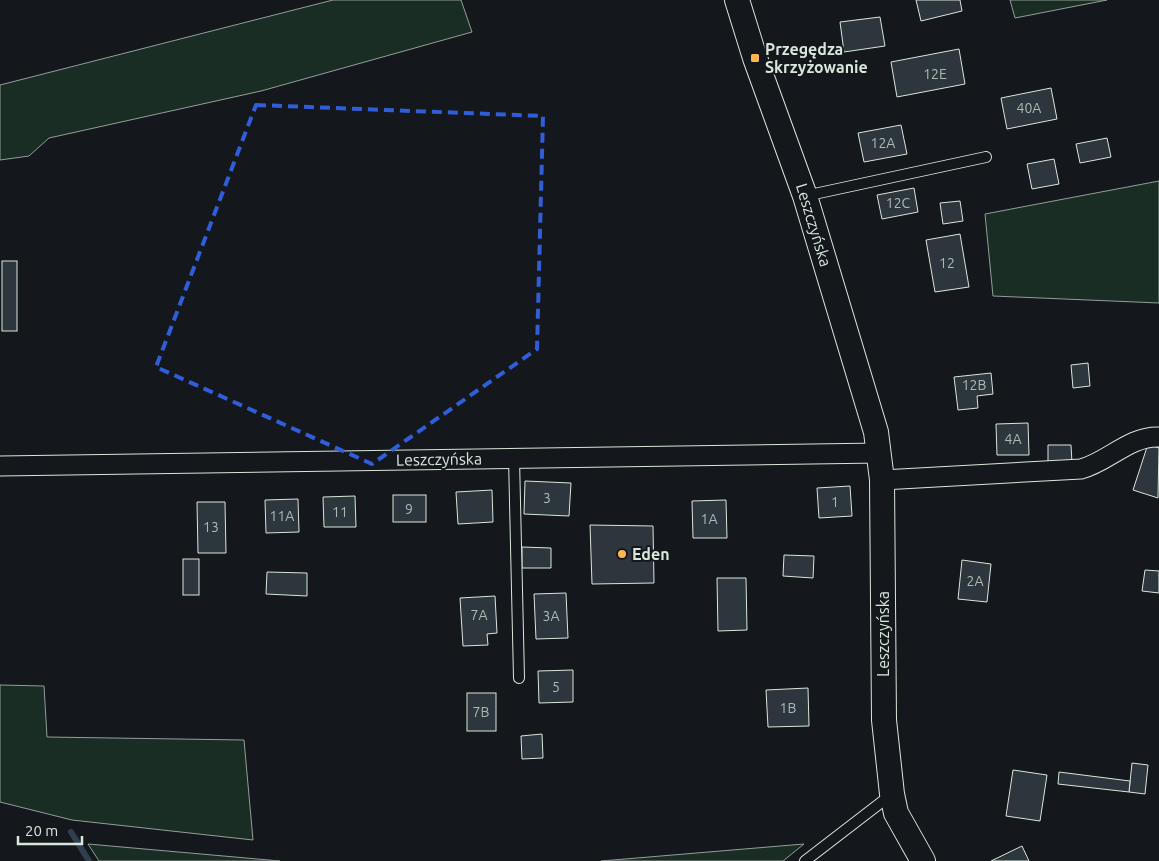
<svg xmlns="http://www.w3.org/2000/svg" width="1159" height="861" viewBox="0 0 1159 861" font-family="Ubuntu,sans-serif">
<style>
.green{fill:#1a2d24;stroke:#939e99}
.lines{fill:none;stroke-linecap:round;stroke-linejoin:round}
.stream{stroke:#2f3f4d;stroke-width:6}
.building{fill:#2c363c;stroke:#d8e6dc}
.service-casing{stroke:#d8e6dc;stroke-width:12}
.minor-casing{stroke:#d8e6dc;stroke-width:21}
.tertiary-casing{stroke:#d8e6dc;stroke-width:26}
.service{stroke:#14181c;stroke-width:10}
.minor{stroke:#14181c;stroke-width:19}
.tertiary{stroke:#14181c;stroke-width:24}
.marked{fill:none;stroke:#305dd8;stroke-width:4;stroke-dasharray:10 6;stroke-linejoin:round}
.poi-dot{fill:#ffb74d;stroke:#14181c;stroke-width:2}
.labels{text-anchor:middle;stroke-width:4;stroke-linejoin:round;paint-order:stroke}
.number-label{font-size:14px;fill:#adbab4}
.poi-label{font-size:16px;font-weight:bold;fill:#d8e6dc;stroke:#14181c;text-anchor:start}
.street-label{font-size:16px;fill:#d8e6dc;stroke:#14181c}
</style>
<rect width="100%" height="100%" fill="#14181c"/>
<g class="green">
<polygon points="333,0 461,0 472,32 261,91 49,138 29,156 0,160 0,85"/>
<polygon points="1010,0 1107,0 1015,18"/>
<polygon points="1159,181 1159,303 993,296 985,214"/>
<polygon points="0,685 44,686 47,737 244,740 253,840 72,820 0,802"/>
<polygon points="88,844 280,861 99,861"/>
<polygon points="804,844 783,861 601,861"/>
</g>
<g class="lines">
<polyline class="stream" points="71,832 89,861"/>
</g>
<g class="building">
<polygon points="916,0 960,0 962,11 921,21"/>
<polygon points="880,17 885,46 844,52 840,22"/>
<polygon points="959,49 965,84 897,97 891,62"/>
<polygon points="1051,88 1057,119 1007,129 1001,98"/>
<polygon points="901,125 907,154 864,162 858,133"/>
<polygon points="1107,138 1111,157 1080,163 1076,144"/>
<polygon points="1054,159 1059,184 1032,189 1027,164"/>
<polygon points="914,188 918,212 882,219 877,195"/>
<polygon points="960,201 963,221 943,224 940,203"/>
<polygon points="960,234 969,287 935,292 926,240"/>
<rect x="2" y="261" width="15" height="70"/>
<polygon points="1088,363 1090,386 1073,388 1071,365"/>
<polygon points="991,373 993,394 977,396 978,408 958,410 954,377"/>
<polygon points="1028,423 1029,455 997,455 996,424"/>
<polygon points="1148,444 1159,448 1158,498 1133,490"/>
<polygon points="1048,445 1071,445 1072,463 1048,463"/>
<polygon points="525,481 571,483 569,516 524,514"/>
<polygon points="850,486 852,516 819,518 817,488"/>
<polygon points="492,490 493,522 458,524 456,492"/>
<rect x="393" y="495" width="33" height="27"/>
<polygon points="355,496 356,527 324,527 323,497"/>
<polygon points="298,499 299,532 266,533 265,500"/>
<polygon points="726,500 727,538 693,538 692,501"/>
<polygon points="197,502 225,502 226,553 198,553"/>
<polygon points="590,525 653,526 654,583 592,584"/>
<polygon points="522,547 551,548 551,568 522,568"/>
<polygon points="784,555 814,556 813,578 783,576"/>
<rect x="183" y="559" width="16" height="36"/>
<polygon points="962,560 991,564 987,602 958,599"/>
<polygon points="1145,570 1159,571 1159,593 1142,591"/>
<polygon points="267,572 307,573 307,596 266,594"/>
<polygon points="717,578 746,578 747,630 718,631"/>
<polygon points="566,593 568,638 536,639 534,594"/>
<polygon points="495,596 497,633 487,634 488,645 463,646 460,598"/>
<polygon points="573,670 573,702 539,703 538,671"/>
<polygon points="808,688 809,726 768,727 766,690"/>
<rect x="467" y="693" width="29" height="38"/>
<polygon points="542,734 543,758 522,759 521,736"/>
<polygon points="1132,763 1148,765 1145,794 1129,792"/>
<polygon points="1013,770 1047,775 1040,821 1006,816"/>
<polygon points="1059,772 1130,781 1129,792 1058,784"/>
<polygon points="1022,846 1029,861 991,861"/>
</g>
<g class="lines">
<g class="service-casing">
<g id="service">
<polyline points="805,196 986,157"/>
<polyline points="514,458 519,678"/>
<polyline points="805,861 892,794"/>
</g>
</g>
<g class="minor-casing">
<g id="minor">
<polyline points="0,466 879,453"/>
<path d="M882,480l199,-11c27,-7 48,-33 78,-32"/>
</g>
</g>
<g class="tertiary-casing">
<polyline id="tertiary" points="737,0 755,58 805,196 876,432 882,480 884,720 892,794 896,813 923,861"/>
</g>
<use href="#service" class="service"/>
<use href="#minor" class="minor"/>
<use href="#tertiary" class="tertiary"/>
</g>
<path class="marked" d="M256,105l287,11 -6,233 -165,115 -216,-97z"/>
<g class="poi-dot">
<rect x="750" y="53" width="10" height="10" rx="2.5"/>
<circle cx="622" cy="554" r="5"/>
</g>
<g class="labels">
<g class="number-label">
<text x="935" y="79">12E</text>
<text x="1029" y="113">40A</text>
<text x="883" y="148">12A</text>
<text x="898" y="208">12C</text>
<text x="947" y="268">12</text>
<text x="974" y="390">12B</text>
<text x="1013" y="444">4A</text>
<text x="547" y="503">3</text>
<text x="835" y="507">1</text>
<text x="409" y="514">9</text>
<text x="340" y="517">11</text>
<text x="282" y="521">11A</text>
<text x="709" y="524">1A</text>
<text x="211" y="532">13</text>
<text x="975" y="586">2A</text>
<text x="479" y="620">7A</text>
<text x="551" y="621">3A</text>
<text x="556" y="692">5</text>
<text x="788" y="713">1B</text>
<text x="481" y="717">7B</text>
</g>
<g class="poi-label">
<text x="765" y="55">Przegędza<tspan x="765" dy="18">Skrzyżowanie</tspan></text>
<text x="632" y="560">Eden</text>
</g>
<g class="street-label">
<text transform="translate(814 225) rotate(73)" y="6">Leszczyńska</text>
<text transform="translate(439 459) rotate(-1)" y="6">Leszczyńska</text>
<text transform="translate(883 634) rotate(-90)" y="6">Leszczyńska</text>
</g>
</g>
<path d="M18 836v8h64v-8" fill="none" stroke="#d8e6dc" stroke-width="2.5"/>
<text x="25" y="836" font-size="15" fill="#d8e6dc" stroke="#14181c" stroke-width="4" paint-order="stroke">20 m</text>
</svg>
